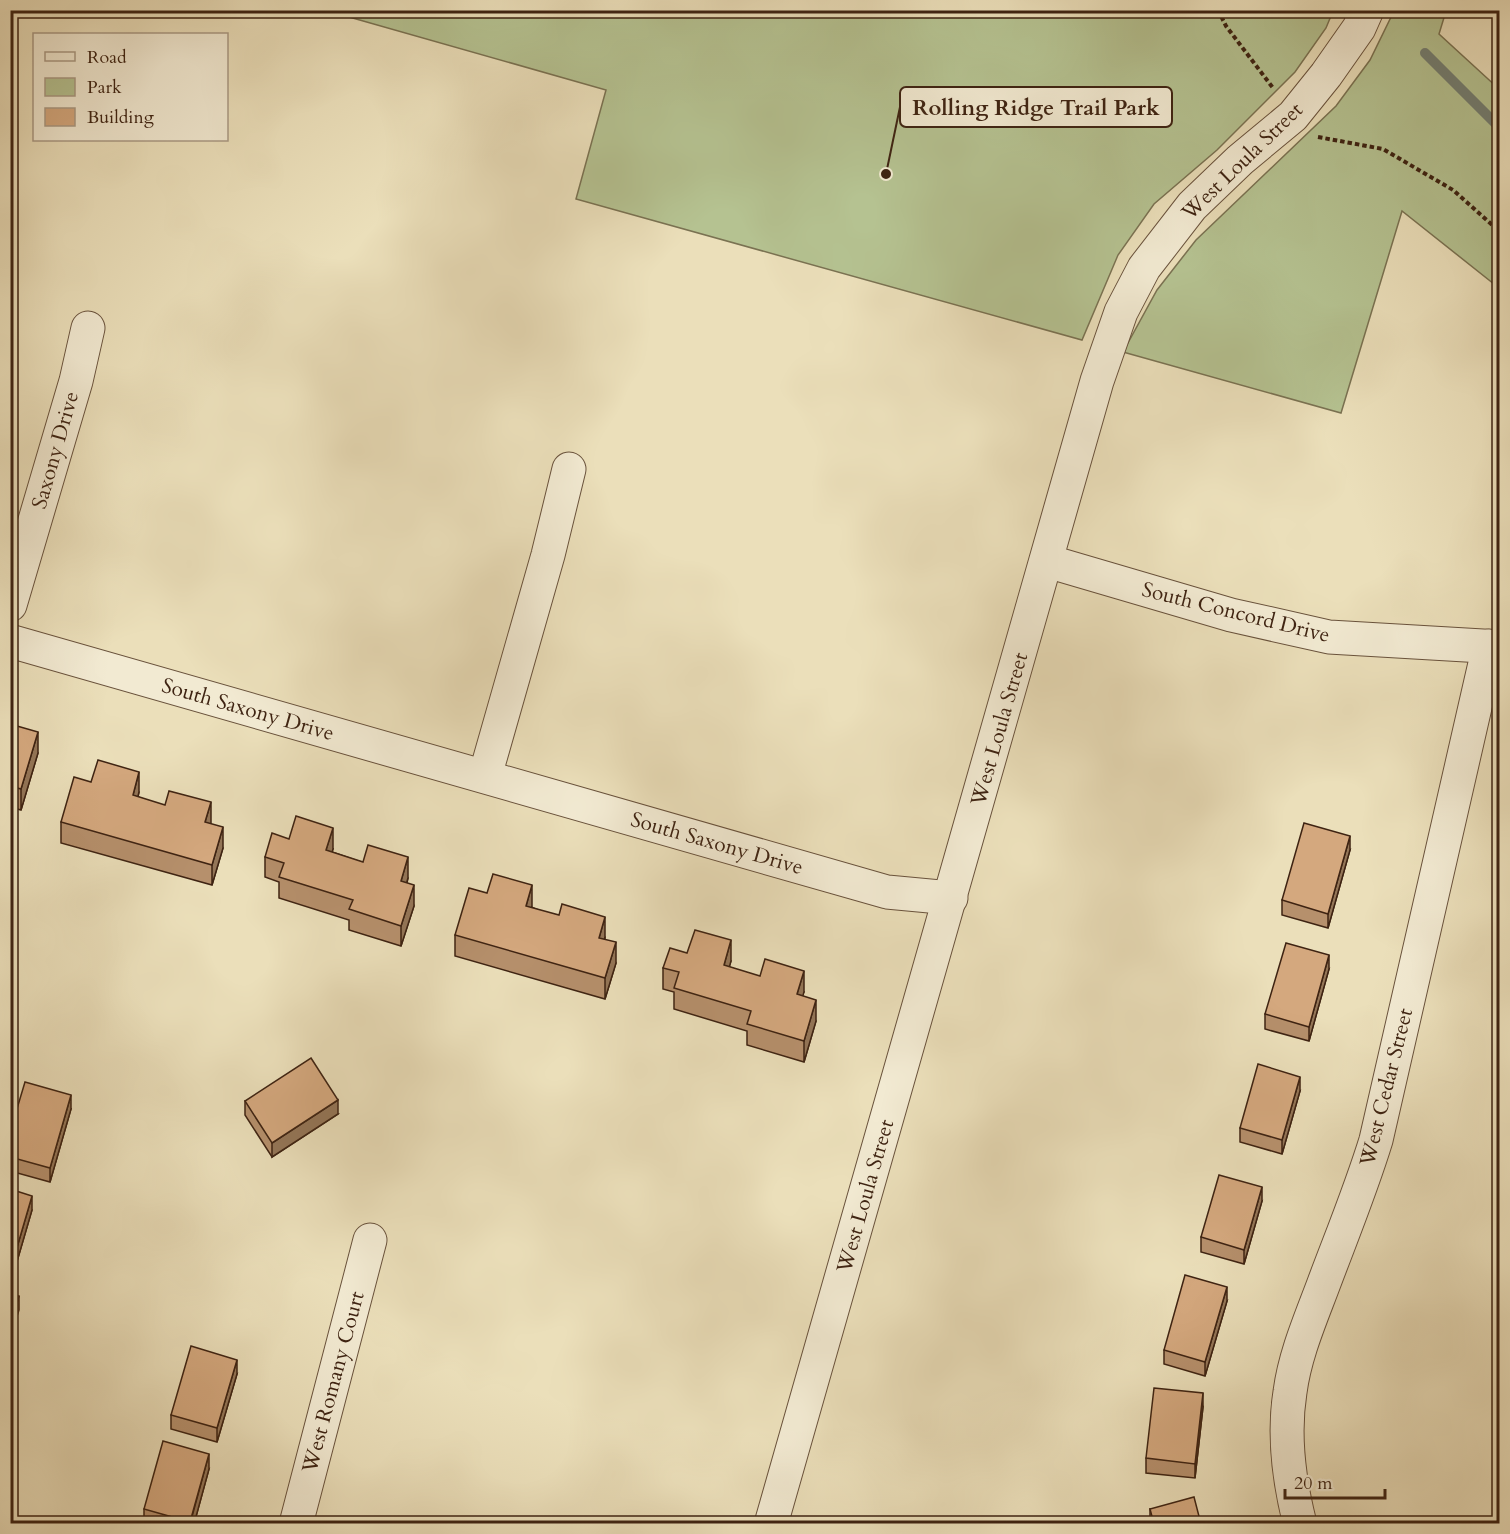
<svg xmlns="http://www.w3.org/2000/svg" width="1510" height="1534" viewBox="0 0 1510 1534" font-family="Cardo,serif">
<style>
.green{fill:#b5c291;stroke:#7a7252;stroke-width:1.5}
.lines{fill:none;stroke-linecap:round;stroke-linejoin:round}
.stream{stroke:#747f73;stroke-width:10}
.minor-casing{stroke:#69523c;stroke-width:35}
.path{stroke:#3e2312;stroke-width:4;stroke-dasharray:4.5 3;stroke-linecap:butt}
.minor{stroke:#f2ead2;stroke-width:33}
.wall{fill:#b6906c;stroke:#3e2312;stroke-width:1.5}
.shaded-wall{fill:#947658;stroke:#3e2312;stroke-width:1.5}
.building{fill:#d4a87e;stroke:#3e2312;stroke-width:1.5}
.labels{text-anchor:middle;stroke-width:4.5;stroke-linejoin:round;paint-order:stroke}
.street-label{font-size:21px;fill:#3e2312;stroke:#f2ead2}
.leader{fill:none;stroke:#3e2312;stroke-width:2}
.callout-dot{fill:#3e2312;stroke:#f2ead2;stroke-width:2}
.callout{fill:#f2ead2;stroke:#3e2312;stroke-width:2}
.callout-label{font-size:22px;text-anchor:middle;font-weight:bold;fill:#3e2312}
</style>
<rect width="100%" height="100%" fill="#ebdfba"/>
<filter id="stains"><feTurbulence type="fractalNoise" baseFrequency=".00333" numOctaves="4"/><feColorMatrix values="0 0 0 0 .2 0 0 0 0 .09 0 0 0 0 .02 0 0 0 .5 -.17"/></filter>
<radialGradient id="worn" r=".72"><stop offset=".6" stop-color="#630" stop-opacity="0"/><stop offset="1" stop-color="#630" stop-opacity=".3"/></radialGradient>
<g class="green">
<polygon points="328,11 1333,10 1333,11 1326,28 1295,72 1217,150 1154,204 1118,255 1082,340 576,199 606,90"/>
<polygon points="1394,11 1446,11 1439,34 1499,89 1499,288 1402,211 1341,413 1123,352 1157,290 1196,240 1336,106 1370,60"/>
</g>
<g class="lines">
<polyline class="stream" points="1425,53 1500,128"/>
<g class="minor-casing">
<g id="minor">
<polyline points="1047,561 1231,615 1329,637 1500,647"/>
<polyline points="10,605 76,381 88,328"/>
<polyline points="10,641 887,892 951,898"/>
<polyline points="485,776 548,555 569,469"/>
<polyline points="296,1524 370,1240"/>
<polyline points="771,1524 1097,381 1121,312 1144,268 1192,206 1240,160 1293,116 1326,75 1359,28 1367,10"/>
<path d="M1300,1524c-11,-43 -17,-88 -10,-132 5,-38 21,-74 34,-109 18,-48 37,-94 52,-143l113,-494"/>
</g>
</g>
<g class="path">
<polyline points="1218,10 1226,26 1273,88"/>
<polyline points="1318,137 1383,149 1453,190 1500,232"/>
</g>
<use href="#minor" class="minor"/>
</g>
<g class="wall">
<polygon points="10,724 38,753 21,810 10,807"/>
<polygon points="91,782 139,792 138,797 210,824 223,848 212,885 61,843 61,822"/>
<polygon points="333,849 332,852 408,878 407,883 414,906 401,946 349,930 349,920 279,898 279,882 265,877 265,857"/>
<polygon points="1350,850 1328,928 1282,915 1282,900"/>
<polygon points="532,906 531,907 605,937 605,939 616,963 605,999 455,956 455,935"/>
<polygon points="731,961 729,967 804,992 802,996 816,1021 804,1062 747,1045 747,1031 674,1009 674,992 663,989 663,968"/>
<polygon points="1329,969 1309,1041 1265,1029 1265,1014"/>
<polygon points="1300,1091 1282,1154 1240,1142 1240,1128"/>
<polygon points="245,1101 338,1114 272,1157 245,1115"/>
<polygon points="71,1109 50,1182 10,1171 10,1132"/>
<polygon points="10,1189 32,1210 11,1282 10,1281"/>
<polygon points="1262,1201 1244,1264 1201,1252 1201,1237"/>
<polygon points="1227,1301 1205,1376 1164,1364 1164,1350"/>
<polygon points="237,1374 217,1442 171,1429 171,1415"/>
<polygon points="1203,1407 1195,1478 1146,1473 1146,1458"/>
<polygon points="209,1469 194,1524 144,1523 144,1509"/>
<polygon points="1150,1509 1201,1524 1150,1524"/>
</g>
<g class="shaded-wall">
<polygon points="38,732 38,753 21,810 21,789"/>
<polygon points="139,772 139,792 133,816 133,795"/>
<polygon points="211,802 211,823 205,843 205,822"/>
<polygon points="223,827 223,848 212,885 212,865"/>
<polygon points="333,828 333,849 326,871 326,850"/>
<polygon points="1350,836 1350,850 1328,928 1328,914"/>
<polygon points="408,857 408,878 401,902 401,881"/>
<polygon points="414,885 414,906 401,946 401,926"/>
<polygon points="532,885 532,906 526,926 526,906"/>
<polygon points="605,917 605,937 599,958 599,938"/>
<polygon points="731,940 731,961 724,986 724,965"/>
<polygon points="616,942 616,963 605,999 605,978"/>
<polygon points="1329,955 1329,969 1309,1041 1309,1027"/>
<polygon points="804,971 804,992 797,1015 797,994"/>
<polygon points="816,1000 816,1021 804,1062 804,1041"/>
<polygon points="1300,1077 1300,1091 1282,1154 1282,1140"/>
<polygon points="71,1095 71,1109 50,1182 50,1168"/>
<polygon points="338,1100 338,1114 272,1157 272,1143"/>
<polygon points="1262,1187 1262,1201 1244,1264 1244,1250"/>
<polygon points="32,1196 32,1210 11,1282 11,1268"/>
<polygon points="1227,1287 1227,1301 1205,1376 1205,1362"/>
<polygon points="19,1296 19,1310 10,1339 10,1325"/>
<polygon points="237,1360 237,1374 217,1442 217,1428"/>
<polygon points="1203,1393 1203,1407 1195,1478 1195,1464"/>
<polygon points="209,1454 209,1469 194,1524 190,1524"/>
</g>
<g class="building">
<polygon points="10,724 38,732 21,789 10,786"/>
<polygon points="98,760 139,772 133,795 165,805 169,791 211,802 205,822 223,827 212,865 61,822 74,777 91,782"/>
<polygon points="296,816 333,828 326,850 363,862 368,845 408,857 401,881 414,885 401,926 349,909 353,900 279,877 284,863 265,857 272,833 289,839"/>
<polygon points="1304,823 1350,836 1328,914 1282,900"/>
<polygon points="493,874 532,885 526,906 559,915 562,904 605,917 599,938 616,942 605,978 455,935 469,888 487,893"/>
<polygon points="695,930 731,940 724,965 760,976 765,959 804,971 797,994 816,1000 804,1041 747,1024 751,1011 674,988 679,972 663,968 670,948 687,953"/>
<polygon points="1286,943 1329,955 1309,1027 1265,1014"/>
<polygon points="311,1058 338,1100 272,1143 245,1101"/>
<polygon points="1258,1064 1300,1077 1282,1140 1240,1128"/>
<polygon points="25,1082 71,1095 50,1168 10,1157 10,1132"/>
<polygon points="1219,1175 1262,1187 1244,1250 1201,1237"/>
<polygon points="10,1189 32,1196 11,1268 10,1267"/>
<polygon points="1185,1275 1227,1287 1205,1362 1164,1350"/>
<polygon points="10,1294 19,1296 10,1325"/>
<polygon points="191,1346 237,1360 217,1428 171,1415"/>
<polygon points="1154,1388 1203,1393 1195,1464 1146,1458"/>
<polygon points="163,1441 209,1454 190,1522 144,1509"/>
<polygon points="1194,1497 1201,1524 1154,1524 1150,1509"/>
</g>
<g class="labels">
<g class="street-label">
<text transform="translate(1242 161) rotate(-44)" y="7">West Loula Street</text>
<text transform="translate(55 450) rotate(-74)" y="7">Saxony Drive</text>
<text transform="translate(1236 612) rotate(14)" y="7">South Concord Drive</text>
<text transform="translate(248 709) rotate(16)" y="7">South Saxony Drive</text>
<text transform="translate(999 729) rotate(-74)" y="7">West Loula Street</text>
<text transform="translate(717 843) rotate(16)" y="7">South Saxony Drive</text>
<text transform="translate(1386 1087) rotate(-76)" y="7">West Cedar Street</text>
<text transform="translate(865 1196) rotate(-74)" y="7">West Loula Street</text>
<text transform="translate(333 1382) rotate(-75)" y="7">West Romany Court</text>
</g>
</g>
<path class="leader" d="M886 174L900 107"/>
<circle class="callout-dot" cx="886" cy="174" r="6"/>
<rect class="callout" x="900" y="87" width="272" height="40" rx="6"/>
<g class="callout-label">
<text x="1036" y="115">Rolling Ridge Trail Park</text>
</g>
<rect width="1510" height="1534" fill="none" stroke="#ebdfba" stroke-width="36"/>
<rect x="12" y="12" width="1486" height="1510" fill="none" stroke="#3e2312" stroke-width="3"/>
<rect x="18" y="18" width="1474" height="1498" fill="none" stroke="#3e2312" stroke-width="1.5"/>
<rect x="33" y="33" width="195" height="108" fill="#f2ead2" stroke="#aa9a85" stroke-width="1.5"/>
<rect x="45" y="52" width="30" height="9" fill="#f2ead2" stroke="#aa9a85" stroke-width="1.5"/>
<text x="87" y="63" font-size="18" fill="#3e2312">Road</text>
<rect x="45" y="78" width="30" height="18" fill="#b5c291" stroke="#aa9a85" stroke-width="1.5"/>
<text x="87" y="93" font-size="18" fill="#3e2312">Park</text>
<rect x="45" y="108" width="30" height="18" fill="#d4a87e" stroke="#aa9a85" stroke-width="1.5"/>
<text x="87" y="123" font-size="18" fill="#3e2312">Building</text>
<path d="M1285 1489v9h100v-9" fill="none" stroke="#3e2312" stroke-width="3"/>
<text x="1294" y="1489" font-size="18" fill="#3e2312" stroke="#f2ead2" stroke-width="4.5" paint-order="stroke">20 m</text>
<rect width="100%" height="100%" filter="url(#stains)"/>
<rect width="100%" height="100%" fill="url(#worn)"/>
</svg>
